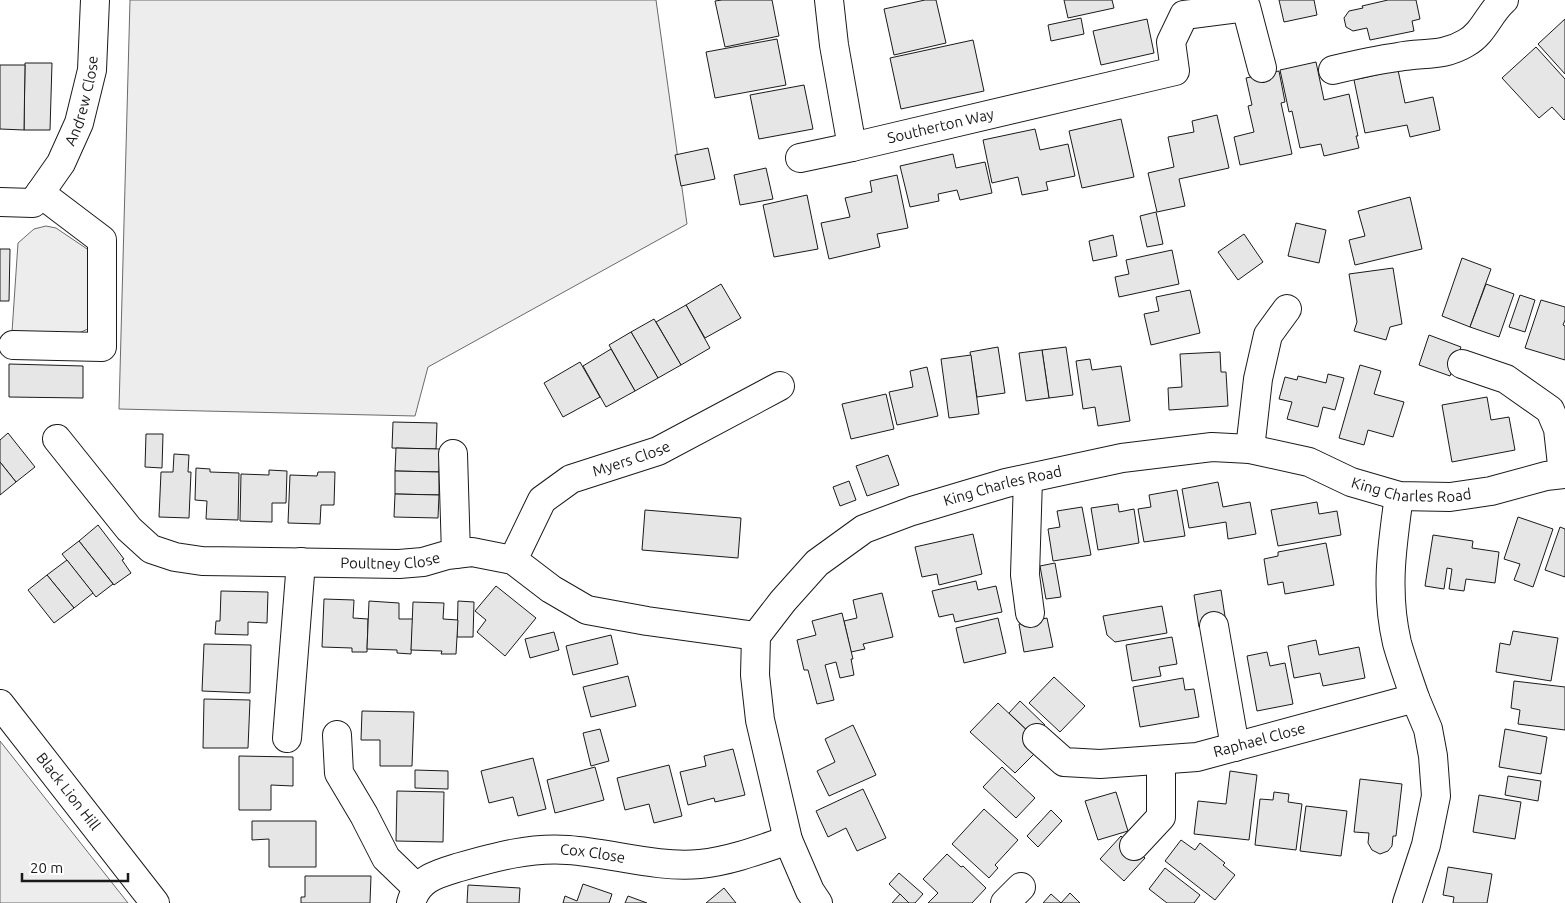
<svg xmlns="http://www.w3.org/2000/svg" width="1565" height="903" viewBox="0 0 1565 903" font-family="Ubuntu,sans-serif">
<style>
.built{fill:#ededed;stroke:#6a6a6a}
.building{fill:#e6e6e6;stroke:#1a1a1a}
.lines{fill:none;stroke-linecap:round;stroke-linejoin:round}
.minor-casing{stroke:#1a1a1a;stroke-width:30}
.major-casing{stroke:#1a1a1a;stroke-width:30}
.minor{stroke:#fff;stroke-width:28}
.major{stroke:#fff;stroke-width:28}
.labels{text-anchor:middle;stroke-width:4;stroke-linejoin:round;paint-order:stroke}
.street-label{font-size:15px;fill:#1a1a1a;stroke:#fff}
</style>
<rect width="100%" height="100%" fill="#fff"/>
<g class="built">
<polygon points="130,0 656,0 687,224 428,367 415,416 119,409"/>
<polygon points="46,226 56,228 96,255 90,328 79,333 12,332 18,243 34,229"/>
<polygon points="0,741 128,903 0,903"/>
</g>
<g class="building">
<polygon points="722,0 772,0 779,36 725,47 715,1"/>
<polygon points="925,0 936,0 946,43 894,55 884,9"/>
<polygon points="1064,0 1112,0 1114,8 1068,18"/>
<polygon points="1279,0 1314,0 1317,15 1284,22"/>
<polygon points="1388,0 1416,0 1420,19 1412,21 1414,31 1370,40 1367,28 1353,31 1346,27 1344,18 1349,11 1363,8 1362,6"/>
<polygon points="1081,18 1084,34 1051,41 1048,25"/>
<polygon points="1147,19 1154,53 1101,65 1093,31"/>
<polygon points="1565,19 1565,74 1538,44"/>
<polygon points="777,39 786,85 715,98 706,52"/>
<polygon points="973,40 984,91 901,109 890,58"/>
<polygon points="1536,47 1565,79 1565,119 1564,120 1552,107 1539,118 1502,78"/>
<polygon points="1316,62 1324,100 1349,94 1358,136 1356,136 1359,148 1324,156 1321,144 1300,148 1292,111 1289,112 1280,70"/>
<polygon points="25,63 52,63 50,130 24,130"/>
<polygon points="0,65 25,65 24,130 0,129"/>
<polygon points="1398,70 1405,103 1433,97 1440,130 1410,137 1407,125 1365,133 1354,80"/>
<polygon points="1279,71 1285,102 1281,103 1292,154 1240,165 1234,137 1254,132 1248,106 1252,105 1246,78"/>
<polygon points="804,85 813,129 759,139 750,95"/>
<polygon points="1217,115 1229,168 1179,179 1185,206 1157,212 1148,173 1174,167 1168,137 1194,132 1192,121"/>
<polygon points="1121,119 1134,177 1082,188 1069,131"/>
<polygon points="1035,129 1040,150 1068,144 1075,176 1046,182 1048,190 1022,195 1018,177 992,183 983,140"/>
<polygon points="708,148 715,179 681,186 675,155"/>
<polygon points="953,154 956,168 985,162 992,193 960,200 957,190 938,194 939,201 910,207 900,166"/>
<polygon points="766,168 773,199 740,205 734,175"/>
<polygon points="897,175 908,228 877,234 880,247 829,259 821,223 850,217 845,198 872,192 870,181"/>
<polygon points="807,195 818,249 774,257 763,205"/>
<polygon points="1410,197 1422,249 1355,265 1349,240 1365,236 1358,211"/>
<polygon points="1156,212 1163,244 1147,247 1140,216"/>
<polygon points="1296,223 1326,230 1319,263 1288,256"/>
<polygon points="1244,234 1263,262 1238,280 1218,252"/>
<polygon points="1113,235 1117,256 1093,261 1089,241"/>
<polygon points="0,249 10,249 9,301 0,301"/>
<polygon points="1172,250 1179,284 1119,297 1115,277 1129,274 1126,260"/>
<polygon points="1462,258 1491,269 1470,327 1442,316"/>
<polygon points="1393,268 1402,324 1390,327 1386,340 1354,331 1357,322 1349,274"/>
<polygon points="721,284 741,318 705,338 686,305"/>
<polygon points="1486,284 1514,294 1499,337 1470,327"/>
<polygon points="1190,290 1200,333 1151,345 1144,314 1159,311 1156,297"/>
<polygon points="1520,295 1535,300 1525,332 1509,327"/>
<polygon points="1541,300 1565,307 1565,320 1563,325 1565,326 1565,360 1525,348"/>
<polygon points="686,305 710,348 681,365 656,322"/>
<polygon points="654,319 681,365 658,378 631,332"/>
<polygon points="631,332 658,378 635,391 609,345"/>
<polygon points="1429,335 1461,347 1450,376 1419,365"/>
<polygon points="998,347 1005,393 977,397 970,352"/>
<polygon points="1066,347 1073,395 1049,398 1042,350"/>
<polygon points="611,349 635,391 606,407 583,366"/>
<polygon points="1042,350 1049,398 1026,401 1019,353"/>
<polygon points="1220,352 1221,372 1226,372 1228,406 1169,410 1168,388 1182,387 1180,354"/>
<polygon points="971,355 979,414 949,418 941,359"/>
<polygon points="1090,359 1092,370 1121,366 1130,421 1098,426 1095,407 1083,409 1076,361"/>
<polygon points="580,362 600,397 563,417 544,383"/>
<polygon points="9,364 83,366 83,398 9,397"/>
<polygon points="1360,365 1381,371 1374,394 1404,402 1393,437 1368,430 1364,445 1339,438"/>
<polygon points="927,367 938,416 897,425 889,392 913,387 910,371"/>
<polygon points="1328,374 1344,378 1335,410 1323,407 1318,427 1287,419 1292,402 1279,399 1285,377 1297,380 1298,376 1326,383"/>
<polygon points="886,394 894,429 851,439 842,404"/>
<polygon points="1487,397 1491,420 1509,417 1515,450 1452,462 1442,405"/>
<polygon points="393,422 437,423 436,449 392,448"/>
<polygon points="8,433 35,467 16,482 0,462 0,440"/>
<polygon points="146,434 163,434 162,468 145,467"/>
<polygon points="396,448 440,449 439,472 395,471"/>
<polygon points="174,454 189,455 188,472 191,472 189,518 159,517 161,472 173,472"/>
<polygon points="888,455 899,485 867,496 856,466"/>
<polygon points="0,462 16,482 0,495"/>
<polygon points="196,468 210,469 210,472 239,473 238,520 206,519 207,501 195,500"/>
<polygon points="269,470 287,471 286,503 272,503 272,522 240,521 241,474 269,475"/>
<polygon points="395,471 439,472 439,495 395,494"/>
<polygon points="318,472 335,472 334,505 321,505 320,524 288,523 290,475 317,476"/>
<polygon points="849,481 856,500 840,506 833,487"/>
<polygon points="1218,482 1223,507 1250,502 1256,534 1228,539 1226,522 1189,528 1182,489"/>
<polygon points="1177,490 1185,536 1144,542 1138,509 1151,507 1149,495"/>
<polygon points="395,494 439,495 438,518 394,517"/>
<polygon points="1317,502 1319,514 1337,511 1341,535 1278,546 1271,510"/>
<polygon points="1118,504 1119,512 1134,509 1139,543 1098,550 1091,508"/>
<polygon points="1082,507 1091,555 1053,561 1048,529 1060,527 1057,511"/>
<polygon points="645,510 741,518 738,558 642,550"/>
<polygon points="1518,517 1553,529 1533,587 1514,580 1520,564 1504,559"/>
<polygon points="98,525 124,559 122,560 131,573 114,585 79,541"/>
<polygon points="1560,527 1565,529 1565,577 1545,570"/>
<polygon points="973,534 982,574 939,585 937,574 922,577 915,547"/>
<polygon points="1433,535 1473,541 1472,548 1499,552 1495,583 1466,579 1464,591 1449,589 1452,569 1447,568 1444,589 1425,586"/>
<polygon points="79,541 113,584 96,597 62,554"/>
<polygon points="1326,543 1334,585 1285,594 1283,582 1268,585 1264,559 1278,556 1278,552"/>
<polygon points="67,560 93,593 74,608 47,575"/>
<polygon points="1055,563 1061,597 1046,599 1040,566"/>
<polygon points="47,575 74,608 54,623 28,590"/>
<polygon points="976,581 978,590 996,586 1002,612 955,622 953,614 939,617 932,591"/>
<polygon points="496,586 536,618 505,656 477,632 486,620 475,611"/>
<polygon points="1221,590 1226,623 1199,627 1194,595"/>
<polygon points="221,591 268,592 267,623 248,622 248,635 215,634 216,621 220,621"/>
<polygon points="882,593 893,637 863,644 865,649 851,652 844,621 857,618 853,600"/>
<polygon points="324,599 354,600 353,618 368,619 367,652 352,652 352,648 322,647"/>
<polygon points="369,601 399,603 399,619 413,619 411,654 397,653 397,650 367,649"/>
<polygon points="458,601 474,602 473,637 457,637"/>
<polygon points="413,602 444,603 443,619 458,620 456,654 441,654 442,651 411,650"/>
<polygon points="1162,606 1167,633 1115,642 1107,635 1103,616"/>
<polygon points="842,613 853,659 851,659 854,675 840,678 836,662 825,665 834,700 817,704 808,670 804,670 797,640 816,635 812,621"/>
<polygon points="998,618 1006,653 964,663 956,628"/>
<polygon points="1047,618 1053,647 1024,652 1019,624"/>
<polygon points="1513,631 1558,638 1551,681 1496,672 1500,643 1510,645"/>
<polygon points="554,632 559,650 530,658 525,639"/>
<polygon points="611,635 618,664 573,675 566,646"/>
<polygon points="1172,637 1177,664 1159,667 1161,676 1132,681 1126,645"/>
<polygon points="1316,640 1319,655 1359,647 1365,678 1323,686 1320,673 1294,678 1288,646"/>
<polygon points="204,644 251,645 250,693 202,691"/>
<polygon points="1267,652 1270,666 1285,663 1293,704 1257,711 1247,656"/>
<polygon points="628,676 636,706 591,717 583,687"/>
<polygon points="1054,677 1085,706 1060,732 1029,703"/>
<polygon points="1183,678 1185,690 1194,689 1199,717 1140,727 1133,687"/>
<polygon points="1514,681 1565,687 1565,730 1518,724 1520,710 1511,708"/>
<polygon points="204,699 250,700 248,748 203,748"/>
<polygon points="1020,701 1045,725 1034,737 1009,713"/>
<polygon points="998,703 1035,738 1027,747 1034,754 1015,773 970,732"/>
<polygon points="362,711 414,712 412,766 380,766 380,740 361,740"/>
<polygon points="853,725 876,775 829,796 817,771 835,762 825,739"/>
<polygon points="600,729 609,761 591,766 583,733"/>
<polygon points="1505,729 1547,737 1541,774 1499,767"/>
<polygon points="733,749 745,795 715,802 714,798 688,805 680,772 706,766 704,756"/>
<polygon points="239,756 293,757 293,786 271,785 271,810 239,810"/>
<polygon points="533,758 546,809 518,816 513,797 489,803 481,771"/>
<polygon points="669,765 682,816 654,823 649,804 625,810 617,778"/>
<polygon points="595,767 604,800 555,813 547,780"/>
<polygon points="1002,767 1035,798 1016,818 983,787"/>
<polygon points="415,770 448,771 448,789 415,788"/>
<polygon points="1230,771 1257,775 1249,840 1194,834 1198,801 1226,804"/>
<polygon points="1508,776 1541,781 1538,801 1505,795"/>
<polygon points="1360,779 1402,784 1396,836 1393,836 1392,846 1388,851 1380,854 1372,850 1368,843 1369,833 1354,832"/>
<polygon points="863,789 886,838 857,851 846,828 828,837 816,811"/>
<polygon points="397,791 444,792 443,842 396,841"/>
<polygon points="1116,792 1128,831 1098,840 1085,801"/>
<polygon points="1274,792 1289,794 1288,802 1302,804 1296,850 1255,845 1260,799 1273,800"/>
<polygon points="1479,795 1521,802 1515,839 1473,832"/>
<polygon points="1306,806 1347,811 1341,856 1300,851"/>
<polygon points="984,809 1018,840 995,865 998,868 989,878 952,844"/>
<polygon points="1051,810 1062,821 1038,847 1027,836"/>
<polygon points="252,821 316,821 316,867 269,867 269,839 252,840"/>
<polygon points="1121,836 1145,858 1124,881 1100,859"/>
<polygon points="1181,840 1195,850 1200,843 1225,863 1223,865 1235,875 1215,900 1165,861"/>
<polygon points="947,854 961,867 963,866 986,888 972,903 928,903 938,893 923,879"/>
<polygon points="1448,867 1492,874 1487,903 1453,903 1454,897 1443,895"/>
<polygon points="1165,868 1200,895 1194,903 1167,903 1149,889"/>
<polygon points="899,873 923,894 915,903 909,903 889,884"/>
<polygon points="305,876 371,876 370,903 301,903 301,897 305,897"/>
<polygon points="583,884 612,894 609,903 563,903 565,896 577,901"/>
<polygon points="468,885 520,888 519,903 467,903"/>
<polygon points="724,888 736,903 706,903"/>
<polygon points="1070,893 1080,903 1061,903"/>
<polygon points="900,894 909,903 892,903"/>
<polygon points="1051,894 1061,903 1043,903"/>
<polygon points="628,896 647,903 625,903"/>
</g>
<g class="lines">
<g class="minor-casing">
<g id="minor">
<path id="s1" d="M829,0l5,45 18,102 323,-76 -4,-29 13,-27 62,-8 16,61"/>
<path d="M1333,70c21,-5 43,-10 65,-13 25,-5 45,0 68,-14 18,-10 23,-30 38,-43"/>
<polyline points="800,158 852,147"/>
<path id="s2" d="M0,202l33,1 28,-40 18,-40 13,-53 3,-70"/>
<polyline points="13,345 102,347 102,240 40,193"/>
<polyline points="1462,364 1506,379 1550,410 1558,429 1563,474"/>
<path id="s3" d="M57,439l72,90 22,20 24,8 27,4 197,3 24,-2 24,-7 25,-3 41,8 38,29 36,21 60,11 109,15"/>
<polyline points="1250,449 1258,379 1268,335 1287,309"/>
<polyline points="453,454 456,554"/>
<polyline points="1028,479 1025,575 1030,613"/>
<path id="s4" d="M513,560l29,-60 29,-21 87,-28 122,-65"/>
<polyline points="1214,626 1235,747"/>
<polyline points="337,735 339,773 364,815 386,858 417,888"/>
<polyline points="287,738 301,562"/>
<path id="s5" d="M1037,738l27,24 36,2 97,-7 218,-59c-6,-18 -13,-37 -18,-55 -12,-51 -5,-97 2,-147"/>
<polyline points="1134,846 1161,817 1161,760"/>
<path id="s6" d="M411,903c7,-25 26,-29 49,-36 35,-10 71,-20 108,-17 44,3 87,18 132,14 30,-3 59,-14 88,-24"/>
<path id="s7" d="M818,903l-8,-12 -22,-51 -28,-120 -5,-45 1,-39 27,-35 34,-38 47,-34 48,-18 94,-28 116,-25 90,-11 38,2 59,13 42,20 48,14 51,1 41,-6 55,-15 19,-2"/>
<polyline points="1005,903 1021,887"/>
<polyline points="1407,903 1426,845 1436,796 1433,756 1428,729 1415,698"/>
</g>
</g>
<g class="major-casing">
<g id="major">
<path id="s8" d="M0,704l155,199"/>
</g>
</g>
<use href="#minor" class="minor"/>
<use href="#major" class="major"/>
</g>
<g class="labels">
<g class="street-label">
<text dy="5" stroke="none"><textPath href="#s2" startOffset="148">Andrew Close</textPath></text>
<text dy="5" stroke="none"><textPath href="#s1" startOffset="240">Southerton Way</textPath></text>
<text dy="5" stroke="none"><textPath href="#s4" startOffset="166">Myers Close</textPath></text>
<text dy="5" stroke="none"><textPath href="#s7" startOffset="576">King Charles Road</textPath></text>
<text dy="5" stroke="none"><textPath href="#s7" startOffset="996">King Charles Road</textPath></text>
<text dy="5" stroke="none"><textPath href="#s3" startOffset="386">Poultney Close</textPath></text>
<text dy="5" stroke="none"><textPath href="#s5" startOffset="234">Raphael Close</textPath></text>
<text dy="5" stroke="none"><textPath href="#s8" startOffset="111">Black Lion Hill</textPath></text>
<text dy="5" stroke="none"><textPath href="#s6" startOffset="199">Cox Close</textPath></text>
</g>
</g>
<path d="M22 873v8h106v-8" fill="none" stroke="#1a1a1a" stroke-width="2.5"/>
<text x="30" y="873" font-size="15" fill="#1a1a1a" stroke="#ffffff" stroke-width="4" paint-order="stroke">20 m</text>
</svg>
